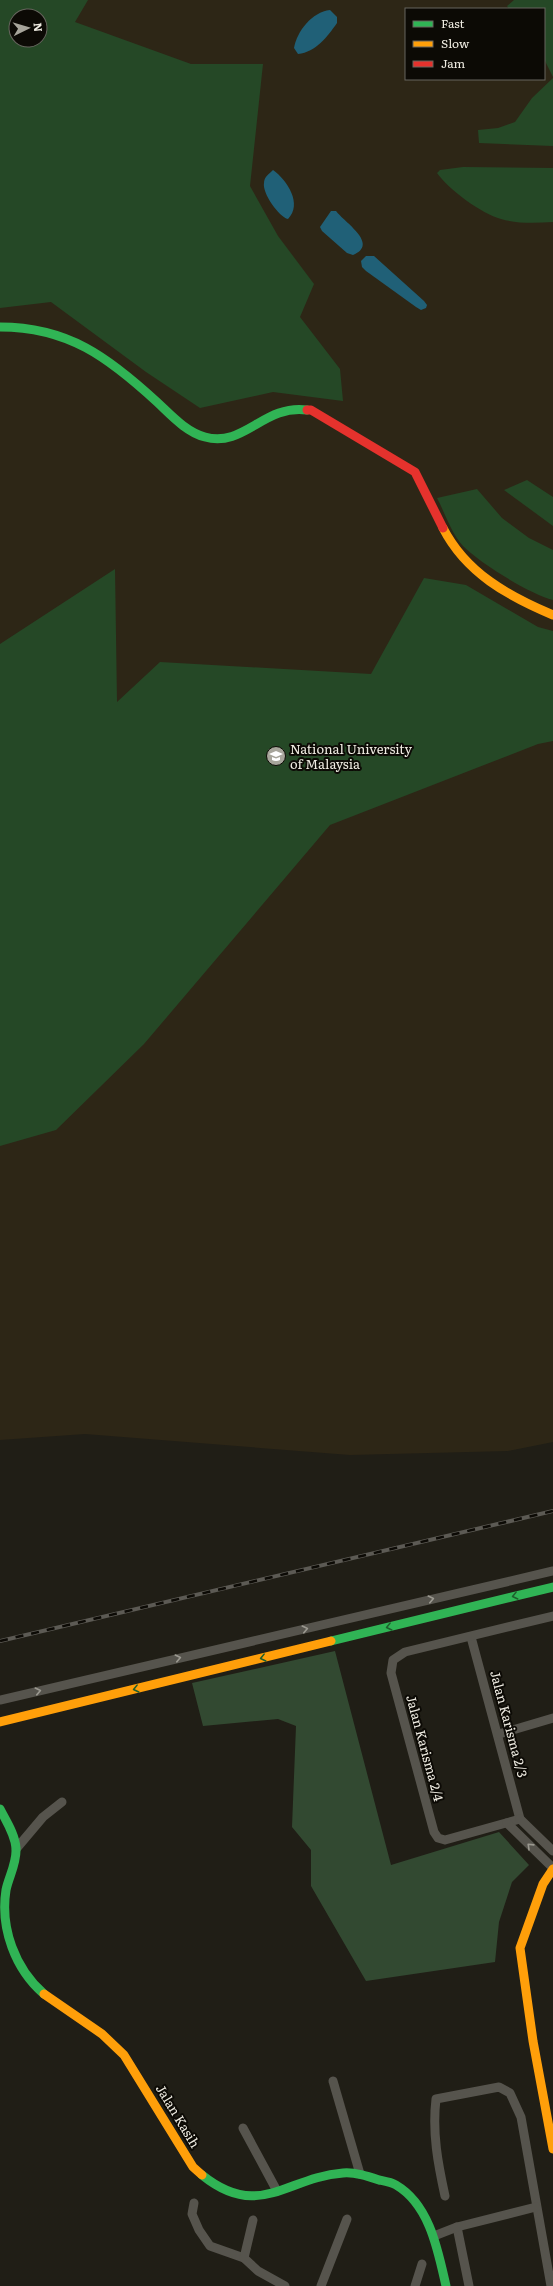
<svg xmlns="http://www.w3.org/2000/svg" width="553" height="2286" viewBox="0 0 553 2286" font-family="Literata,serif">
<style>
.education{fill:#2d2616;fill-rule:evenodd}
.green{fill:#324931}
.forest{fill:#254826;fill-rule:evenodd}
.water{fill:#206077}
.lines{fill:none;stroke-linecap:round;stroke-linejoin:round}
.street{stroke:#56544d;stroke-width:9}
.fast{stroke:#30b455;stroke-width:9}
.slow{stroke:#ff9f0a;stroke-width:9}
.jam{stroke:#e5322d;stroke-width:9}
.rail-casing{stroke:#5c5a54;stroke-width:4}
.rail{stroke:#0c0a05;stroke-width:2.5;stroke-dasharray:8;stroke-linecap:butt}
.oneway{stroke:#1e5f2d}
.oneway2{stroke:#9b9990}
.labels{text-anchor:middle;stroke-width:4;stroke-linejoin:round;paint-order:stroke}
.poi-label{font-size:13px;fill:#f0ede3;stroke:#0c0a05;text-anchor:start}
.street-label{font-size:13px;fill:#f0ede3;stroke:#0c0a05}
</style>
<rect width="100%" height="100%" fill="#201e16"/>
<path class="education" d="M0,0h553v1442l-45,9 -158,4 -265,-21 -85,6zM406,9h138v70h-138zM16,16h24v24h-24z"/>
<polygon class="green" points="335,1651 391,1865 499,1832 529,1865 512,1882 499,1922 495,1962 366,1981 311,1886 311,1850 292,1827 296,1726 278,1719 203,1726 192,1683"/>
<g class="forest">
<path d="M0,0h88l-13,22 116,42h72l-13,122 28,50 36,48 -14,33 40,52 3,32 -70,-9 -73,16 -54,-36 -95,-70 -51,6zM16,16h24v24h-24z"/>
<polygon points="514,0 553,0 553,77 544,59 544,9 509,9 507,6"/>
<polygon points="553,78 553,146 479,143 478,130 498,128 515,122 532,98"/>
<path d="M463,167l90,1v54c-17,1 -35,2 -52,-3 -19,-5 -53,-30 -64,-46l3,-3z"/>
<polygon points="527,480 553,497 553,526 504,490"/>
<path d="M477,489l25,29 27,20 24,12v50c-23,-6 -72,-36 -90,-54 -12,-13 -18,-33 -26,-48z"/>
<polygon points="115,569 117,702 160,662 371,674 424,578 466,585 538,627 553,631 553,741 538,744 330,825 144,1044 56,1130 0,1146 0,644"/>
</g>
<g class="water">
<path d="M330,10l7,7v6c-10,14 -21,29 -39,31l-4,-6c3,-17 18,-36 36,-38z"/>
<path d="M273,170c14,10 30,34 15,49 -9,-2 -26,-26 -24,-36 0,-6 5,-9 9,-13z"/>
<path d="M331,211h5c8,11 44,33 17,44l-6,-2 -25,-22 -2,-4z"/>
<polygon points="366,256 374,256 424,301 427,305 426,308 421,310 416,307 366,271 362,267 361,261"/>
</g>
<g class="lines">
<g class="street">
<polyline points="471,1637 520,1819"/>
<polyline points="0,1700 553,1571"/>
<polyline points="499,1734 553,1718"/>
<polyline points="520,1819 445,1840 438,1838 434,1832 391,1673 393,1660 405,1652 553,1616"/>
<polyline points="520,1819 553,1851"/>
<polyline points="507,1823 553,1868"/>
<polyline points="16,1849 43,1817 62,1802"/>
<polyline points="333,2081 360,2174"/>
<polyline points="243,2128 277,2191"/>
<path d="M445,2196c-7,-32 -13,-63 -9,-97l63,-12 11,6 11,24 30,169"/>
<polyline points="194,2203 192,2214 199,2230 210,2246 244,2258"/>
<polyline points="253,2220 244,2258 258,2271 285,2286"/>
<polyline points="457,2227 469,2286"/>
<polyline points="434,2236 457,2227 536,2207"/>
<polyline points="321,2286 347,2219"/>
<polyline points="415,2286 422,2264"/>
</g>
<g class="fast">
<path d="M0,327c68,0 108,30 157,75 14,13 29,30 48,35 39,11 59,-33 102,-27"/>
<polyline points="331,1641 553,1587"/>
<path d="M0,1809c6,12 15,25 16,39 1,15 -7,28 -10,42 -6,38 9,79 38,104"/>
<path d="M202,2175c57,46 85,2 141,-2 12,-1 24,3 36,7 5,1 12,2 17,5 34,20 42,66 50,101"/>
</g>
<g class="slow">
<path d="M443,528c23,45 65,68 110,87"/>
<polyline points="0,1722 331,1641"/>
<polyline points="553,1869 543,1884 520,1948 533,2041 553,2149"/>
<polyline points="44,1994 102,2034 124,2055 193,2167 202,2175"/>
</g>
<polyline class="jam" points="307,410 311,410 415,472 443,528"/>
<g class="rail-casing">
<polyline id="rail" points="0,1641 553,1511"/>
</g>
<use href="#rail" class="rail"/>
</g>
<defs><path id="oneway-chevron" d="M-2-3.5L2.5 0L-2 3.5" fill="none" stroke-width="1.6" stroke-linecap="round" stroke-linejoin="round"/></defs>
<g class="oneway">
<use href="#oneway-chevron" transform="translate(515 1596) rotate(166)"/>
<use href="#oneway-chevron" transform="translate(389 1627) rotate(166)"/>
<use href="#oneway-chevron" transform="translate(263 1658) rotate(166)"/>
<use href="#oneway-chevron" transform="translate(136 1689) rotate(166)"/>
</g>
<g class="oneway2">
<use href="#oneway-chevron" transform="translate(431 1599) rotate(-13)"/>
<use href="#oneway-chevron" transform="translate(305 1629) rotate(-13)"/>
<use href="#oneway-chevron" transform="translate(178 1658) rotate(-13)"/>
<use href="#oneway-chevron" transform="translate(38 1691) rotate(-13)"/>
<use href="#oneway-chevron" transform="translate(530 1846) rotate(-136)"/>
</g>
<defs>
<g id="university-disc" transform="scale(1)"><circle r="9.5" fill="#a7a59b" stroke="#0c0a05"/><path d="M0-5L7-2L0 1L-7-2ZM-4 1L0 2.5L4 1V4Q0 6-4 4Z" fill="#fff"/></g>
</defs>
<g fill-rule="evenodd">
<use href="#university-disc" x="276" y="756"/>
</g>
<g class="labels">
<g class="poi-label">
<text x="290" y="754">National University<tspan x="290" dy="15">of Malaysia</tspan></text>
</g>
<g class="street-label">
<text transform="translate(509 1724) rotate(75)" y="5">Jalan Karisma 2/3</text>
<text transform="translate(425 1748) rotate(75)" y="5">Jalan Karisma 2/4</text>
<text transform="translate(178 2116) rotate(59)" y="5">Jalan Kasih</text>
</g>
</g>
<rect x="405" y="8" width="140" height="72" fill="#0c0a05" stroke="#67655e"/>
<rect x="413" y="21" width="20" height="6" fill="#30b455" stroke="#67655e"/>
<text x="441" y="28" font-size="12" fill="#f0ede3">Fast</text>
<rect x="413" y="41" width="20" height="6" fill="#ff9f0a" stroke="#67655e"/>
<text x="441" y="48" font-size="12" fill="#f0ede3">Slow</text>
<rect x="413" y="61" width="20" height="6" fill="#e5322d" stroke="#67655e"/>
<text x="441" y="68" font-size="12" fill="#f0ede3">Jam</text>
<g transform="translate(28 28) rotate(85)"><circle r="19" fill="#0c0a05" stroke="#67655e"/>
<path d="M0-3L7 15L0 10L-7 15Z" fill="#a7a59b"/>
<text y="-6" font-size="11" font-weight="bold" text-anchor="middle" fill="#f0ede3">N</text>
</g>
</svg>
